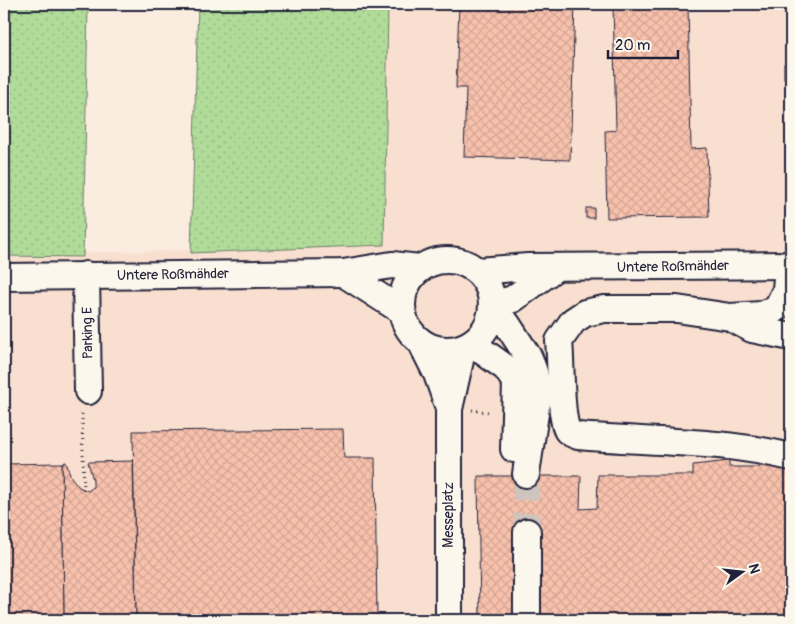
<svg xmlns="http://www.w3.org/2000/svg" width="795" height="624" viewBox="0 0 795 624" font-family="Pangolin,sans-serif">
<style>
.built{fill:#f9dfd0}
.grass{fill:url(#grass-dots);stroke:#697e6a}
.building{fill:url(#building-cross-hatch);stroke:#22223b}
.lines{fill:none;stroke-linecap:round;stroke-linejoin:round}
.minor-tunnel{stroke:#cfc4be;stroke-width:26;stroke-dasharray:26 13;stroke-linecap:butt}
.minor-casing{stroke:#22223b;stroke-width:30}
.path{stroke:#22223b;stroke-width:3;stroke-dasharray:1 4;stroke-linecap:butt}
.minor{stroke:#fbf7ec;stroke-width:26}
.labels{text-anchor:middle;stroke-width:5;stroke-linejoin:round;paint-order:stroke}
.street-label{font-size:14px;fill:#22223b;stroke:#fbf7ec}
</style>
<defs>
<pattern id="grass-dots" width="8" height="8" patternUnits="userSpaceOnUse" patternTransform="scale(1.25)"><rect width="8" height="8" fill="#b0db98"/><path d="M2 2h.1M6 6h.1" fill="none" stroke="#97bc84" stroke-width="1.8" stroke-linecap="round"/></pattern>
<pattern id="building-cross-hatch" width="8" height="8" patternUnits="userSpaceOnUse" patternTransform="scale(1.25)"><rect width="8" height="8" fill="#f8c1ac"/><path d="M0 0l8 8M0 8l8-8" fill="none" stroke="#d4a695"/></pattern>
</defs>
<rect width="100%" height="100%" fill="#faecdf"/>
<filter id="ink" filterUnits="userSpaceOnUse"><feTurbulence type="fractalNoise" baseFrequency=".02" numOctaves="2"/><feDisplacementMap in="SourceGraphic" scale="10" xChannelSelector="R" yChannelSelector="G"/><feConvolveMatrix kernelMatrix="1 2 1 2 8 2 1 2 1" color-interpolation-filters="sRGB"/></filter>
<g filter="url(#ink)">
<polygon class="built" points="388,4 791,4 791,620 4,620 4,255 384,245"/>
<g class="grass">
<polygon points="4,4 88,4 83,257 4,256"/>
<polygon points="198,4 388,4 384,245 191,253"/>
</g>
<g class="building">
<polygon points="459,4 575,4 570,160 464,157 466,88 456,88"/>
<polygon points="613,4 688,4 691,149 707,148 709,217 607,218 605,131 616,130"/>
<rect x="784" y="64" width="7" height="14"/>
<rect x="586" y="208" width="8" height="10"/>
<polygon points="343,429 344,458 375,458 377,620 136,620 133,431"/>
<polygon points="133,461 136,620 64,620 62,463 66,462 71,477 79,487 88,491 93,487 93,480 88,462"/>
<polygon points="729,461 729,467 760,467 760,461 791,467 791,620 480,620 478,476 581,476 580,509 597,508 598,475 693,475 693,465"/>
<polygon points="62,463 64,620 4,620 4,464"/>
</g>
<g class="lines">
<polyline class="minor-tunnel" points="526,474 527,532"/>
<g class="minor-casing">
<g id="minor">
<circle cx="447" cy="305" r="45"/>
<path d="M788,265l-2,25 -9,18 -16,7 -31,2 -53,-8h-73l-19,4 -12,8 -14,20c2,16 1,82 9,90 2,2 7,4 10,5 72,6 143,4 213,21"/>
<polyline points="477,271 528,267 791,265"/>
<polyline points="343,273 402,311"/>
<polyline points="86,275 88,391"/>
<polyline points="4,277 343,273 392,265 420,268"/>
<polyline points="492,305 513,299 555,268"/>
<polyline points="491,316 507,324 529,358 534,372 538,393 526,474"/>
<polyline points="735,320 752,329 791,337"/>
<polyline points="421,342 437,374 449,408"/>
<polyline points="471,343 506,368 516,383 514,449"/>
<polyline points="527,532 527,620"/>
<polyline points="449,620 449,409 463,347"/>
</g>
</g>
<g class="path">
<polyline points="4,253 9,4"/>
<polyline points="472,410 489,412"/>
<polyline points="82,414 84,490"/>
</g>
<use href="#minor" class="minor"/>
</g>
</g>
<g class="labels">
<g class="street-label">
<text transform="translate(673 266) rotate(-1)" y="5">Untere Roßmähder</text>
<text transform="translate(173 274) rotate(-1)" y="5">Untere Roßmähder</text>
<text transform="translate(87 333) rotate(-91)" y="5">Parking E</text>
<text transform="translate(448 515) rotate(-90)" y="5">Messeplatz</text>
</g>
</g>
<rect width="795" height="624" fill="none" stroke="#fbf7ec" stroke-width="20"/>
<rect x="10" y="10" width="775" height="604" fill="none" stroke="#22223b" stroke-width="2" filter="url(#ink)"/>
<g transform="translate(742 572) rotate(75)" stroke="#fbf7ec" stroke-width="4" paint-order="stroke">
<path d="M0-4L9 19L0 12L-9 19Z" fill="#22223b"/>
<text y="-8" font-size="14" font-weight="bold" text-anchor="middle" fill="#22223b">N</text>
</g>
<path d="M608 50v8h70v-8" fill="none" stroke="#22223b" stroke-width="2.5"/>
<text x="615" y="50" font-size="15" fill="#22223b" stroke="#fbf7ec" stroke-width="4" paint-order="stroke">20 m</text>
</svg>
